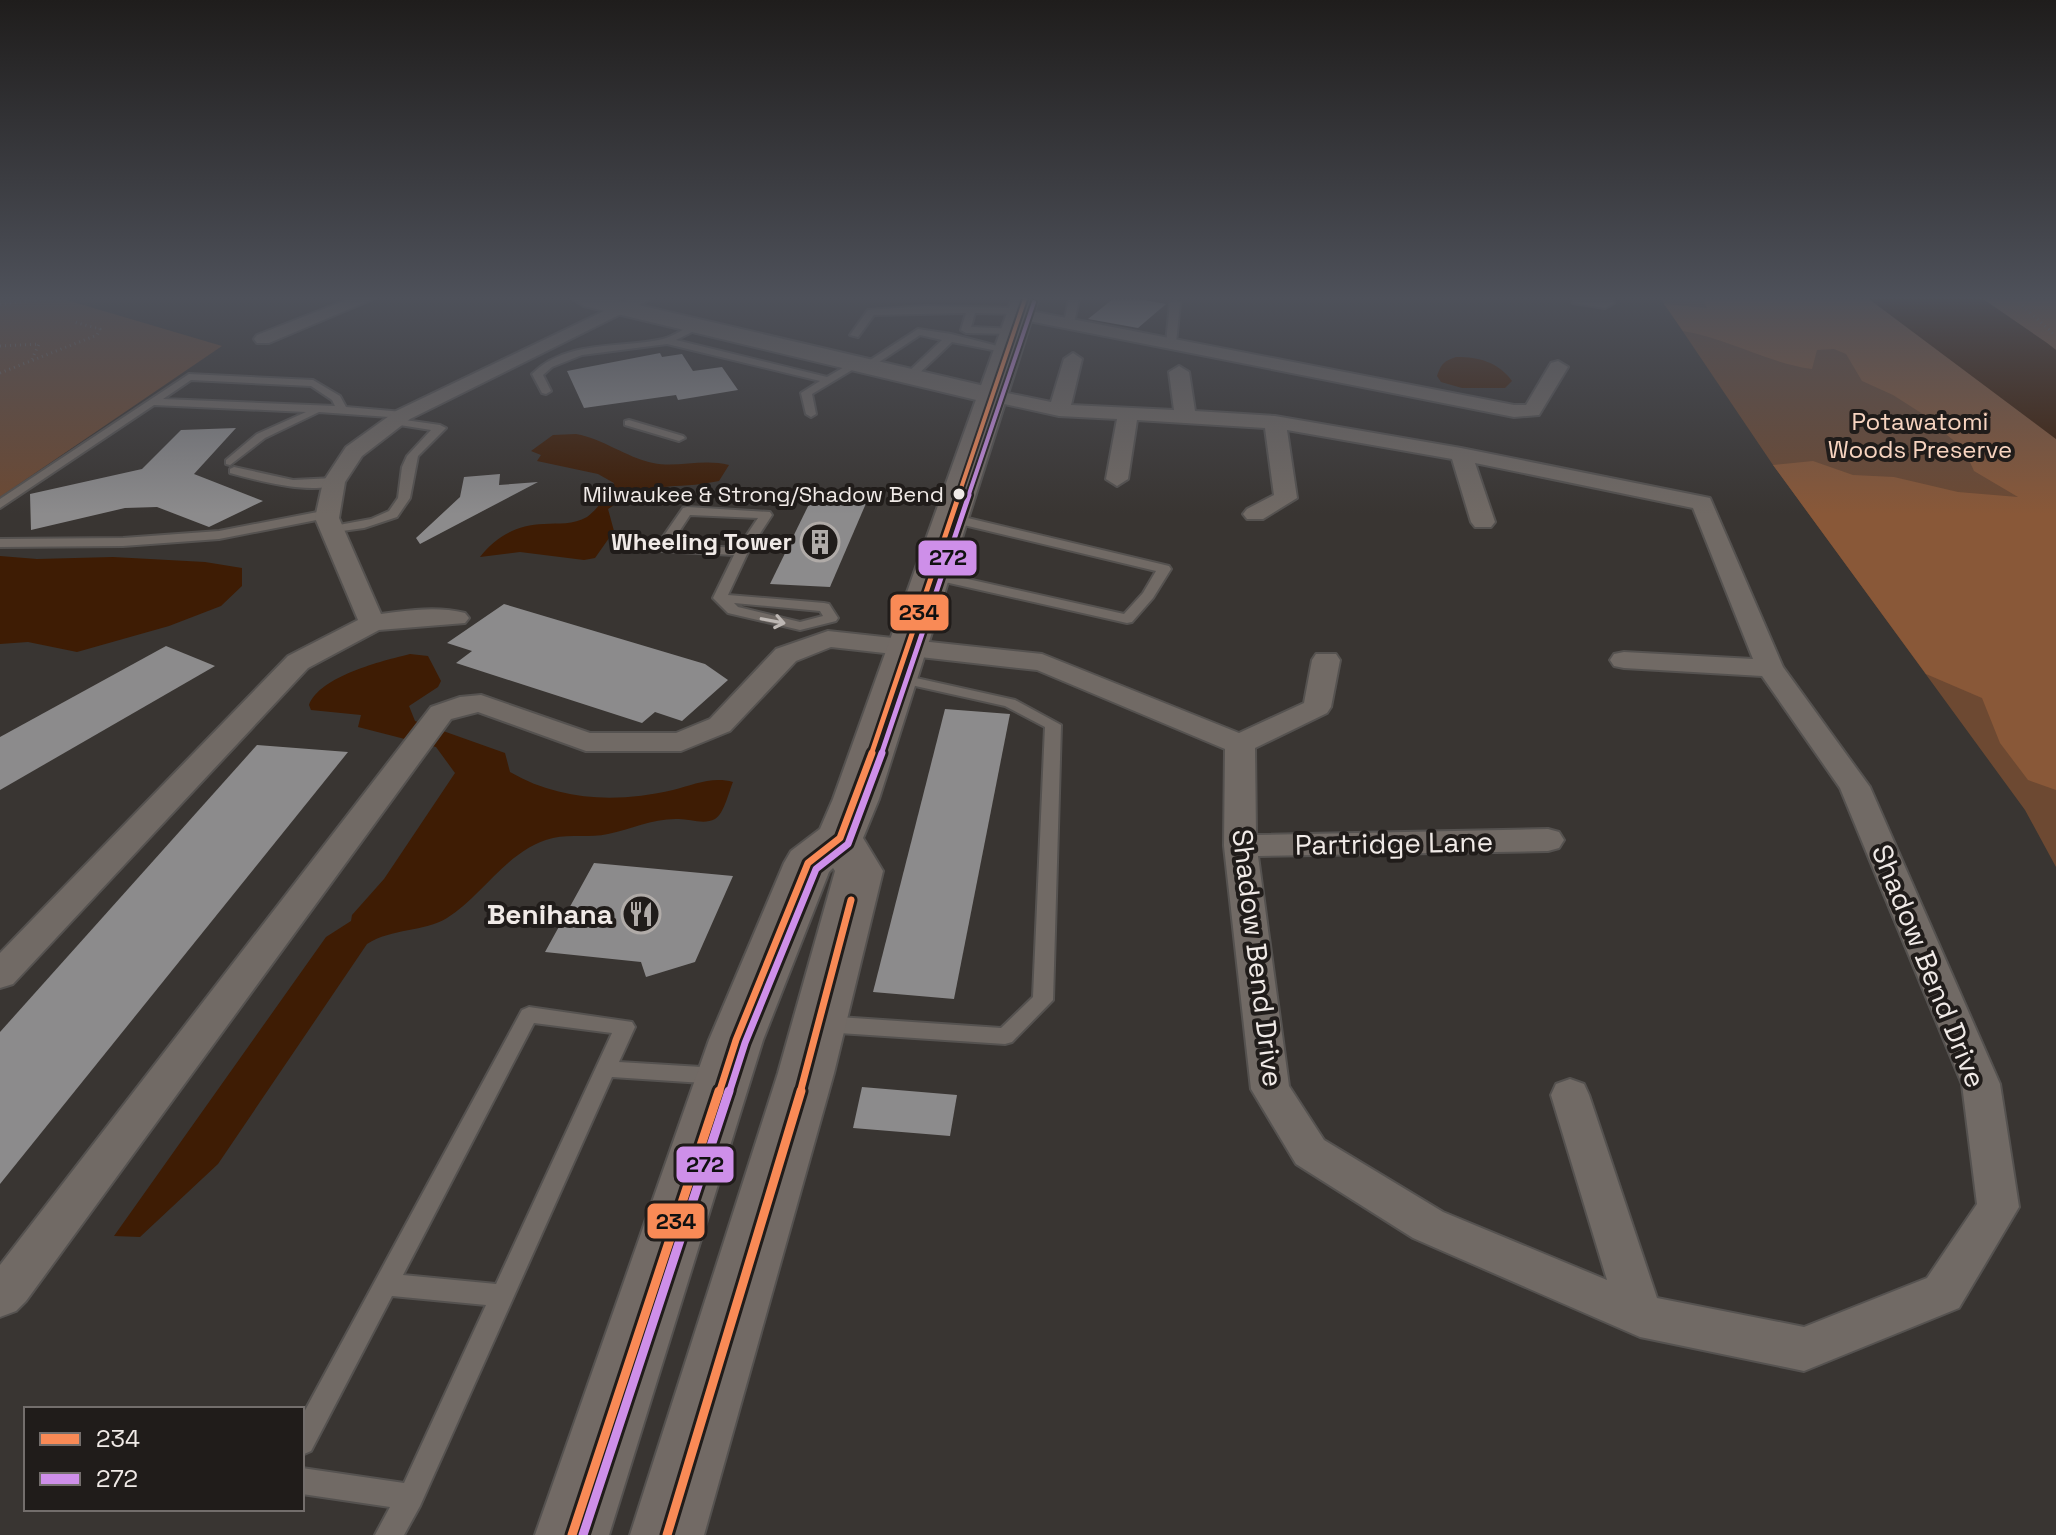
<svg xmlns="http://www.w3.org/2000/svg" width="2056" height="1535" viewBox="0 0 2056 1535" font-family="'Space Grotesk',sans-serif">
<style>
.green{fill:#6d4932}
.forest{fill:#895838}
.water{fill:#3e1c04}
.building{fill:#8c8b8c}
.lines{fill:none;stroke-linecap:round;stroke-linejoin:round}
.service-casing{stroke:#555250;stroke-width:4}
.minor-casing{stroke:#555250;stroke-width:4}
.tertiary-casing{stroke:#555250;stroke-width:4}
.primary-casing{stroke:#555250;stroke-width:4}
.path{stroke:#726c68;stroke-width:3;stroke-dasharray:1 4;stroke-linecap:butt}
.service{fill:#716a65;fill-rule:evenodd}
.minor{fill:#716a65;fill-rule:evenodd}
.tertiary{fill:#716a65;fill-rule:evenodd}
.primary{fill:#726a65;fill-rule:evenodd}
.bus-1-far3-casing{stroke:#201c1a;stroke-width:8}
.bus-1-far2-casing{stroke:#201c1a;stroke-width:10}
.bus-1-far1-casing{stroke:#201c1a;stroke-width:13}
.bus-1-casing{stroke:#201c1a;stroke-width:15}
.bus-2-far3-casing{stroke:#201c1a;stroke-width:8}
.bus-2-far2-casing{stroke:#201c1a;stroke-width:10}
.bus-2-far1-casing{stroke:#201c1a;stroke-width:13}
.bus-2-casing{stroke:#201c1a;stroke-width:15}
.bus-1-far3{stroke:#f98a56;stroke-width:4}
.bus-1-far2{stroke:#f98a56;stroke-width:5}
.bus-1-far1{stroke:#f98a56;stroke-width:7}
.bus-1{stroke:#f98a56;stroke-width:9}
.bus-2-far3{stroke:#ce8fe9;stroke-width:4}
.bus-2-far2{stroke:#ce8fe9;stroke-width:5}
.bus-2-far1{stroke:#ce8fe9;stroke-width:7}
.bus-2{stroke:#ce8fe9;stroke-width:9}
.oneway{stroke:#bdb7b3}
.bus-dot{fill:#f0eae7;stroke:#201c1a;stroke-width:3}
.labels{text-anchor:middle;stroke-width:8;stroke-linejoin:round;paint-order:stroke}
.far-bus-label{font-size:22px;fill:#f0eae7;stroke:#201c1a;text-anchor:end}
.far-park-label{font-size:24px;fill:#f7d4c0;stroke:#201c1a}
.far-poi-label{font-size:24px;font-weight:bold;fill:#f0eae7;stroke:#201c1a;text-anchor:end}
.street-label{font-size:28px;fill:#f0eae7;stroke:#201c1a}
.poi-label{font-size:28px;font-weight:bold;fill:#f0eae7;stroke:#201c1a;text-anchor:end}
.line-badge{stroke:#201c1a;stroke-width:3}
.pale-badge-label{font-size:22px;text-anchor:middle;font-weight:bold;fill:#111}
</style>
<rect width="100%" height="100%" fill="#393532"/>
<g class="green">
<polygon points="0,299 63,299 222,346 0,497"/>
<polygon points="1661,299 2056,299 2056,867 2025,810 1773,465"/>
</g>
<g class="forest">
<path d="M1703,299h166l187,140v351l-28,-10 -28,-37 -18,-45 -56,-24 -153,-209 40,-4 40,14 41,2 64,15 60,5 -44,-26 -10,-22 -17,-14 -4,-8 -50,-32 -31,-14 -16,-27 -12,-5 -17,1 -5,19c-45,-6 -85,-31 -129,-38l-19,-27 43,4z"/>
<polygon points="1983,299 2056,299 2056,350 2047,343"/>
</g>
<g class="water">
<polygon points="1869,299 1983,299 2047,343 2056,350 2056,439"/>
<path d="M1456,357c23,0 42,5 56,24l-7,7h-43l-21,-6 -4,-6c4,-12 7,-15 19,-19z"/>
<path d="M576,434c28,5 49,23 77,29 25,5 50,-5 76,2l-10,16c-47,10 -66,-3 -111,28l6,22 -19,27 -11,2 -64,-8 -40,5c16,-21 37,-32 64,-33 15,-1 29,1 43,-7 11,-8 21,-23 27,-34l-16,-9 -61,-13 4,-6 -10,-4 22,-16z"/>
<polygon points="0,556 37,559 113,557 205,562 242,568 242,586 221,606 169,626 77,652 28,642 0,644"/>
<path d="M410,654l18,2 13,25 -3,6 -29,19 6,15 90,32 5,19c50,29 107,31 163,18 20,-5 39,-14 60,-8 -4,9 -9,32 -18,37 -11,6 -25,0 -36,0 -26,-1 -47,10 -71,15 -18,4 -37,0 -55,4 -46,11 -70,58 -106,80 -23,14 -55,10 -80,26l-149,220 -78,73 -26,-1 212,-299 25,-16 1,-6 32,-36 71,-106 -19,-26 -78,-20 3,-12 -50,-5 -2,-5c11,-29 73,-44 101,-51z"/>
</g>
<g class="building">
<polygon points="1113,299 1138,299 1166,304 1138,328 1088,319"/>
<polygon points="660,353 662,357 682,354 693,371 722,367 738,390 678,400 676,395 584,408 567,371"/>
<polygon points="236,428 194,474 263,501 209,527 157,507 125,508 31,530 30,494 142,469 181,430"/>
<polygon points="500,474 499,485 538,482 420,544 416,538 460,497 464,477"/>
<polygon points="812,498 867,501 830,587 770,584"/>
<polygon points="504,604 705,664 728,680 682,721 655,712 642,723 456,663 472,651 447,643"/>
<polygon points="166,646 215,666 0,790 0,737"/>
<polygon points="945,709 1010,714 954,999 873,992"/>
<polygon points="257,745 348,752 0,1184 0,1032"/>
<polygon points="594,863 733,876 695,962 646,977 641,962 545,952"/>
<polygon points="862,1087 957,1095 950,1136 853,1128"/>
</g>
<g class="lines">
<g class="service-casing">
<g id="service">
<polygon points="1069,299 1079,299 1074,323 1069,326 1064,323"/>
<polygon points="1175,300 1180,303 1176,343 1171,346 1166,343 1170,303"/>
<polygon points="925,306 1021,308 1026,311 1021,314 975,313 971,327 1017,329 1019,331 1014,334 966,333 961,330 966,313 874,315 858,337 850,335 868,310"/>
<path d="M697,323l5,3 -2,2 -24,12 151,37 26,-15 9,2 -50,30 4,20 -5,3 -5,-3 -5,-21 19,-12 -153,-37 -85,11 -30,12 -9,8 8,16 -5,3 -4,-1 -10,-19c35,-35 87,-25 131,-35 12,-3 22,-12 34,-16z"/>
<polygon points="918,329 951,334 1013,350 1008,353 952,342 914,378 906,378 906,374 942,340 920,335 870,368 861,366"/>
<path d="M189,374l124,6 27,16 6,11 57,5 5,3 -5,3 -84,-6 -54,26 -35,27 -4,-1v-4l31,-26 49,-22 -152,-7 -154,103v-9zM191,380l120,6 21,14 3,6 -172,-7z"/>
<polygon points="391,418 440,425 446,428 418,456 410,498 397,517 364,528 328,533 328,527 371,519 389,511 398,498 402,467 407,456 431,430 387,423 386,421"/>
<polygon points="629,420 683,436 685,438 679,441 625,425 625,421"/>
<path d="M234,467l59,13 41,-2 6,4c-23,15 -84,-2 -110,-9v-4z"/>
<path d="M687,507l83,5 2,3 -24,37 -20,43 96,8 5,1 9,14 -2,3 -36,9 -72,-17 -15,-15 21,-43 -72,-4 -6,-4 27,-39zM690,515l68,3 -20,30 -67,-4zM734,603l86,8 3,5 -23,6 -62,-15z"/>
<polygon points="328,510 334,514 332,517 219,539 123,546 0,547 0,539 123,538 219,531"/>
<polygon points="951,514 1169,566 1171,569 1153,598 1132,622 1127,623 927,578 927,572 932,571 1124,614 1143,593 1156,571 947,521 947,515"/>
<polygon points="898,674 1015,700 1061,725 1053,1000 1012,1042 1005,1044 824,1032 817,1029 814,1024 817,1019 824,1016 1001,1028 1033,997 1045,727 1005,706 893,681 891,678 893,675"/>
<path d="M529,1007l103,15 3,5 -16,35 99,6 7,2 3,6 -3,6 -7,2 -106,-7 -192,429 -16,29h-29l15,-28 -88,-13v-26l102,15 82,-178 -94,-9 -81,155 -9,4v-39l220,-406zM534,1023l78,10 -116,251 -93,-9z"/>
</g>
</g>
<g class="minor-casing">
<g id="minor">
<polygon points="349,299 373,299 269,343 257,343 254,339 257,335"/>
<path d="M629,299h22l-241,120 -48,37 -17,26 -6,36 42,96c28,-4 57,-8 84,-1l4,5 -4,5 -86,7 -71,38 -295,316 -13,4v-35l288,-297 70,-36 -43,-102 8,-36 23,-35 50,-36z"/>
<polygon points="1571,299 1611,299 1614,303 1605,308 1573,303"/>
<polygon points="1020,309 1514,405 1526,405 1551,363 1558,361 1568,367 1539,415 1514,417 1014,318 1011,314"/>
<polygon points="1073,353 1082,359 1071,405 1174,410 1169,372 1179,366 1189,372 1195,411 1275,416 1461,448 1710,498 1783,667 1870,787 2000,1084 2019,1207 1959,1308 1804,1371 1640,1337 1413,1238 1296,1164 1251,1089 1224,846 1225,749 1037,670 831,647 796,661 730,731 681,751 586,751 478,712 451,719 26,1301 16,1311 0,1317 0,1265 431,707 460,697 481,695 590,733 676,733 710,719 776,649 828,631 1042,654 1239,733 1304,703 1312,660 1316,654 1336,654 1340,660 1331,707 1327,713 1255,748 1256,835 1548,829 1559,832 1564,840 1559,848 1548,851 1258,856 1289,1086 1324,1140 1443,1212 1607,1280 1551,1095 1556,1084 1570,1079 1584,1084 1589,1095 1657,1298 1804,1327 1927,1278 1977,1204 1962,1084 1840,788 1762,676 1624,668 1614,666 1610,660 1614,654 1624,652 1753,659 1693,508 1475,463 1495,522 1491,527 1475,527 1471,522 1452,459 1287,430 1297,498 1263,519 1247,519 1243,514 1247,509 1274,495 1265,428 1137,420 1128,479 1117,486 1106,479 1117,419 1059,416 986,400 983,396 993,390 1051,402 1064,359"/>
</g>
</g>
<g class="tertiary-casing">
<polygon id="tertiary" points="573,299 613,299 993,388 1002,391 1006,396 1002,401 993,404 584,306"/>
</g>
<g class="primary-casing">
<polygon id="primary" points="1012,299 1038,299 879,799 863,838 883,871 834,1073 704,1535 630,1535 778,1073 835,871 833,868 829,872 763,1040 609,1535 535,1535 709,1040 784,863 791,851 820,829 833,799"/>
</g>
<g class="path">
<polyline points="2015,299 2056,336"/>
<polyline points="0,304 50,299"/>
<polyline points="0,346 39,344 32,359"/>
<polyline points="0,373 97,335 100,329 74,322"/>
</g>
<use href="#service" class="service"/>
<use href="#minor" class="minor"/>
<use href="#tertiary" class="tertiary"/>
<use href="#primary" class="primary"/>
<g class="bus-1-far3-casing">
<polyline id="bus-1-far3" points="958,497 1025,299"/>
</g>
<g class="bus-1-far2-casing">
<polyline id="bus-1-far2" points="871,755 959,495"/>
</g>
<g class="bus-1-far1-casing">
<g id="bus-1-far1">
<polyline points="719,1093 736,1040 808,863 840,838 872,753"/>
<polyline points="800,1093 851,900"/>
</g>
</g>
<g class="bus-1-casing">
<g id="bus-1">
<polyline points="572,1535 719,1091"/>
<polyline points="667,1535 801,1091"/>
</g>
</g>
<g class="bus-2-far3-casing">
<polyline id="bus-2-far3" points="968,497 1034,302"/>
</g>
<g class="bus-2-far2-casing">
<polyline id="bus-2-far2" points="881,755 969,495"/>
</g>
<g class="bus-2-far1-casing">
<polyline id="bus-2-far1" points="729,1093 745,1043 816,869 848,844 882,753"/>
</g>
<g class="bus-2-casing">
<polyline id="bus-2" points="583,1535 729,1091"/>
</g>
<use href="#bus-1-far3" class="bus-1-far3"/>
<use href="#bus-1-far2" class="bus-1-far2"/>
<use href="#bus-1-far1" class="bus-1-far1"/>
<use href="#bus-1" class="bus-1"/>
<use href="#bus-2-far3" class="bus-2-far3"/>
<use href="#bus-2-far2" class="bus-2-far2"/>
<use href="#bus-2-far1" class="bus-2-far1"/>
<use href="#bus-2" class="bus-2"/>
</g>
<defs><path id="oneway-shaft" d="M-6 0H5M1.5-3L5.5 0L1.5 3" fill="none" stroke-width="1.6" stroke-linecap="round" stroke-linejoin="round" transform="scale(2)"/></defs>
<use class="oneway" href="#oneway-shaft" transform="translate(773 621) rotate(11)"/>
<linearGradient id="sky" x2="0" y2="1"><stop stop-color="#1f1d1c"/><stop offset="0.58" stop-color="#4e515a"/><stop offset="1" stop-color="#4e515a" stop-opacity="0"/></linearGradient>
<rect width="2056" height="514" fill="url(#sky)"/>
<defs>
<g id="building-ring" transform="scale(2)"><circle r="9.5" fill="#201c1a" stroke="#b0aba8" stroke-width="1.5"/><path d="M-4-6H4V6H1V3H-1V6H-4ZM-2.5-4.3h1.7v1.8h-1.7ZM.8-4.3h1.7v1.8H.8ZM-2.5-1h1.7V.8h-1.7ZM.8-1h1.7V.8H.8Z" fill="#b0aba8"/></g>
<g id="restaurant-ring" transform="scale(2)"><circle r="9.5" fill="#201c1a" stroke="#b0aba8" stroke-width="1.5"/><path d="M-5-6h1v4h1v-4h1v4h1v-4h1v5L-1.5 .5V6h-2V.5L-5-1ZM5-6V6H3V1.5H1.5Q1.5-4 5-6Z" fill="#b0aba8"/></g>
</defs>
<g fill-rule="evenodd">
<use href="#building-ring" x="820" y="542"/>
<use href="#restaurant-ring" x="641" y="914"/>
</g>
<circle class="bus-dot" cx="959" cy="494" r="7"/>
<g class="labels">
<g class="far-bus-label">
<text x="944" y="502">Milwaukee &amp; Strong/Shadow Bend</text>
</g>
<g class="far-park-label">
<text x="1920" y="430">Potawatomi<tspan x="1920" dy="28">Woods Preserve</tspan></text>
</g>
<g class="far-poi-label">
<text x="792" y="550">Wheeling Tower</text>
</g>
<g class="street-label">
<text transform="translate(1394 843) rotate(-1)" y="10">Partridge Lane</text>
<text transform="translate(1258 958) rotate(83)" y="10">Shadow Bend Drive</text>
<text transform="translate(1929 966) rotate(68)" y="10">Shadow Bend Drive</text>
</g>
<g class="poi-label">
<text x="613" y="924">Benihana</text>
</g>
</g>
<g class="line-badge">
<rect x="917" y="539" width="61" height="38" rx="8" fill="#ce8fe9"/>
<rect x="889" y="593" width="61" height="39" rx="8" fill="#f98a56"/>
<rect x="675" y="1145" width="60" height="39" rx="8" fill="#ce8fe9"/>
<rect x="646" y="1202" width="60" height="38" rx="8" fill="#f98a56"/>
</g>
<g class="pale-badge-label">
<text x="948" y="565">272</text>
<text x="919" y="620">234</text>
<text x="705" y="1172">272</text>
<text x="676" y="1229">234</text>
</g>
<rect x="24" y="1407" width="280" height="104" fill="#201c1a" stroke="#736e6c" stroke-width="2"/>
<rect x="40" y="1433" width="40" height="12" fill="#f98a56" stroke="#736e6c" stroke-width="2"/>
<text x="96" y="1447" font-size="24" fill="#f0eae7">234</text>
<rect x="40" y="1473" width="40" height="12" fill="#ce8fe9" stroke="#736e6c" stroke-width="2"/>
<text x="96" y="1487" font-size="24" fill="#f0eae7">272</text>
</svg>
